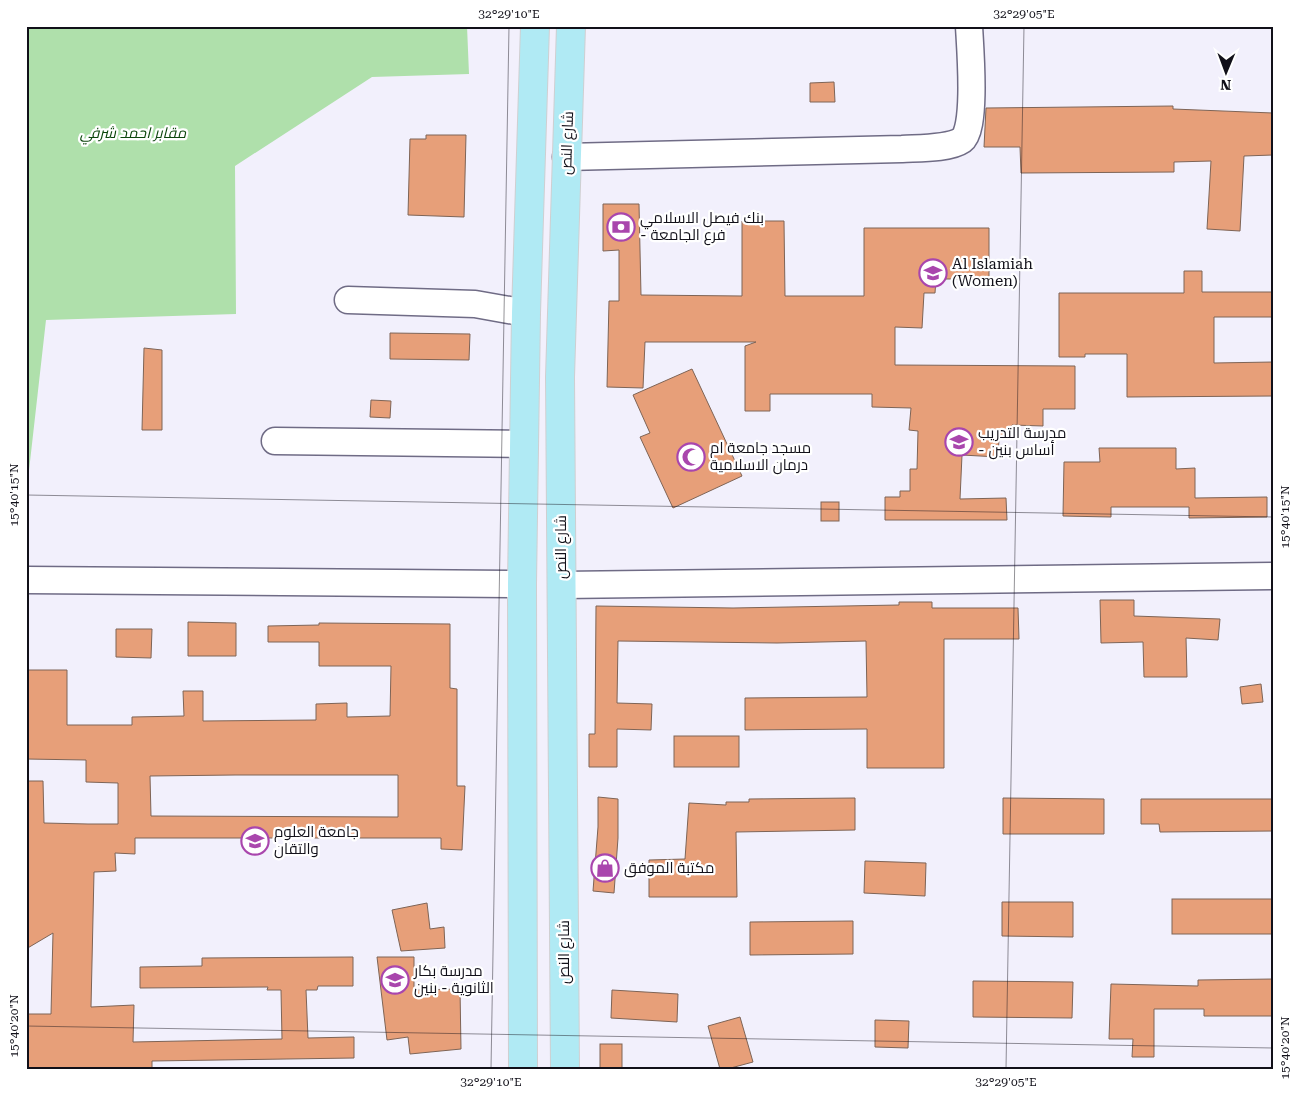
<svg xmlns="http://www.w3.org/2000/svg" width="1299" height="1095" viewBox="0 0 1299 1095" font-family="'Roboto Serif',Cairo,serif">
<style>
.green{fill:#afe0ab}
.building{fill:#e79f79;stroke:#7e6456;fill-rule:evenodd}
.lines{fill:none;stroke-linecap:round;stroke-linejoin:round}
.minor-casing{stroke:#6f6b85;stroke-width:29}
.major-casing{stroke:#cfcfd1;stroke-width:30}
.minor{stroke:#fff;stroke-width:26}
.major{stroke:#b0eaf4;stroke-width:28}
.ticks{fill:none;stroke:#111019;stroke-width:1;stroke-opacity:0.45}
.labels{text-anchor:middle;stroke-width:4.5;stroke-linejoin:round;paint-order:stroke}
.park-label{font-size:15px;font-style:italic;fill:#0c460c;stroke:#fff}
.street-label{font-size:15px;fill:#111019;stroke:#fff}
.poi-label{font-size:15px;fill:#111019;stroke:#fff;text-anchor:start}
.neatline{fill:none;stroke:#111019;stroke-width:2}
.ticks-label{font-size:12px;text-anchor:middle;fill:#111019}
</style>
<rect width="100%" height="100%" fill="#f2f0fc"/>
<polygon class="green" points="26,26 467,26 469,74 372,77 235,166 236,314 46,320 26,497"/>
<g class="building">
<polygon points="834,82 835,102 810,102 810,83"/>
<polygon points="1173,106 1173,109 1273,113 1273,155 1244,156 1240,231 1207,229 1211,161 1174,162 1174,172 1021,173 1020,147 984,147 986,108"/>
<polygon points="426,135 466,135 464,217 408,215 410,139 426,139"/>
<polygon points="603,204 639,204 641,295 742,296 742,221 784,221 785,296 864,296 864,228 989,228 989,279 936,279 935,293 924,293 922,328 895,327 895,365 1075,366 1075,409 1043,409 1043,426 1012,425 1012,439 999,439 998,457 962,455 960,499 1006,498 1007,520 885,520 885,497 900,497 900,491 910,491 910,469 917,469 918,431 909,430 911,408 872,407 872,394 770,394 770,411 745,411 745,346 756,342 645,342 643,388 607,387 609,301 619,301 619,250 603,251"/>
<polygon points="1184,271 1202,271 1202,292 1273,292 1273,317 1214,317 1214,363 1273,362 1273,396 1127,397 1127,354 1085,354 1085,357 1059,357 1059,293 1184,293"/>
<polygon points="390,333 470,334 469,360 390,359"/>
<polygon points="144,348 162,350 162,430 142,430"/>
<polygon points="692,369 742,476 673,508 640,437 650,433 633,395"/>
<polygon points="371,400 391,401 390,418 370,417"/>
<polygon points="1099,448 1176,448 1176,469 1195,468 1195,498 1267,497 1267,517 1189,518 1189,507 1111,507 1111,517 1063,516 1064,462 1100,462"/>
<rect x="821" y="502" width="18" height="19"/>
<polygon points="1100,600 1134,600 1134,616 1220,619 1218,640 1186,638 1187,677 1144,677 1143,642 1101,643"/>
<polygon points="899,602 932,602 932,608 1018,608 1019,639 944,639 944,768 867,768 867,729 745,730 745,698 867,697 866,641 777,643 618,641 617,703 652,704 651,730 617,729 617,767 589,767 589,734 595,734 596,606 733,608 899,605"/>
<polygon points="188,622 236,623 236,656 188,656"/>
<path d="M319,623l131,1v64l7,1v97h8l-3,64 -21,-1v-11h-306v16l-20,-1 1,18 -22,1 -3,135 43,-2 -1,37 149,-3 -1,-49h-14l1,-3 -128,1v-21l62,-1v-8l151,-1v29h-35l-1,4h-11l2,48 46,-1v21l-202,3v8h-126v-55h25l2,-81 -27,16v-168h17l1,42 44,1h30v-41l-32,-1v-22l-60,-1v-89h41v55h65v-8l52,-1 -1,-25h20v30l113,-1v-16l31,-1v14l43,-1 1,-50h-72v-24h-51v-16l51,-1zM235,775h163v42l-247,-1 -1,-40z"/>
<polygon points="116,629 152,629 151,658 116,657"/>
<polygon points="1261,684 1263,702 1242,704 1240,687"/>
<rect x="674" y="736" width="65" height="31"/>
<polygon points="598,797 618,799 618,838 614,893 593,891 598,827"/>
<polygon points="855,798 855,830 736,832 737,897 649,897 649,860 685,859 689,803 726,805 726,802 749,802 749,799"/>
<polygon points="1003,798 1104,799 1104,834 1003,834"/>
<polygon points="1141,799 1273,799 1273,831 1160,832 1159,824 1141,824"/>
<polygon points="865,861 926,863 925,896 864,893"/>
<rect x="1172" y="899" width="101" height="35"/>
<polygon points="1002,902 1073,902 1073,937 1002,936"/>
<polygon points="427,903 430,929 444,927 445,948 401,951 392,910"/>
<polygon points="853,921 853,954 750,955 750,922"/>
<polygon points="377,957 414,957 414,990 460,989 461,1049 410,1054 408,1037 387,1040"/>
<polygon points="1273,979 1273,1016 1204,1016 1204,1009 1154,1009 1154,1057 1132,1057 1133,1039 1109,1039 1111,984 1198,986 1198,980"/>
<polygon points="973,981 1073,982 1072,1018 973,1017"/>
<polygon points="612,990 678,994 677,1022 611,1018"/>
<polygon points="740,1017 753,1062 727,1069 720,1069 708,1026"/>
<polygon points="875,1020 909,1021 908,1048 875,1047"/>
<rect x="600" y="1044" width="22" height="25"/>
</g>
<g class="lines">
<g class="minor-casing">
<g id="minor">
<path d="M566,157l336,-8c16,-1 47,0 60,-9 15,-11 8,-94 7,-114"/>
<polyline points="348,300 475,304 526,313"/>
<polyline points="275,441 524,444"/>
<polyline points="26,580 522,584"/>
<polyline points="562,585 1273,576"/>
</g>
</g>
<g class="major-casing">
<g id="major">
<polyline points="523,1069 522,584 526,313 535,26"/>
<polyline points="565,1069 560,377 571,26"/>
</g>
</g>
<use href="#minor" class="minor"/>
<use href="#major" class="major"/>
</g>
<path class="ticks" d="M26,495l1247,22M26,1026l1247,22M491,1069l18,-1043M1006,1069l18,-1043"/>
<defs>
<g id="bank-ring" transform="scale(1.4375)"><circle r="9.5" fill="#fff" stroke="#a946ad" stroke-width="1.5"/><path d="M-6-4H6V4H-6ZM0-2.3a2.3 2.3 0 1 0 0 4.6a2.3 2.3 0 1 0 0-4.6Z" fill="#a946ad"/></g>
<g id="university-ring" transform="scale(1.4375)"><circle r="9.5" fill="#fff" stroke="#a946ad" stroke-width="1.5"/><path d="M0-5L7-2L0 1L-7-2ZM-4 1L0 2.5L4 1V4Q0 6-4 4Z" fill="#a946ad"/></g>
<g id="school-ring" transform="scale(1.4375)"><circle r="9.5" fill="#fff" stroke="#a946ad" stroke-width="1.5"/><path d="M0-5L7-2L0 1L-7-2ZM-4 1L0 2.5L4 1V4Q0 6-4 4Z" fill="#a946ad"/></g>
<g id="mosque-ring" transform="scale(1.4375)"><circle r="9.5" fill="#fff" stroke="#a946ad" stroke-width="1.5"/><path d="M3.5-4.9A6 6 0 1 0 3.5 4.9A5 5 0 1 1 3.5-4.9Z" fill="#a946ad"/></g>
<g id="shop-ring" transform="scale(1.4375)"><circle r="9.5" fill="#fff" stroke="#a946ad" stroke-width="1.5"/><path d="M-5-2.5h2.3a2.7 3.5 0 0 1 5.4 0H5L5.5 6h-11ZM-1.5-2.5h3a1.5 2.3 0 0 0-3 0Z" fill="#a946ad"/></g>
</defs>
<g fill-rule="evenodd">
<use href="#bank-ring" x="621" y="227"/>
<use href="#university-ring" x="933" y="273"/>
<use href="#school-ring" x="959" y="442"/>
<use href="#mosque-ring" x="691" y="457"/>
<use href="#university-ring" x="255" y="841"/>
<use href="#shop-ring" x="605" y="868"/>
<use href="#school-ring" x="395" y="980"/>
</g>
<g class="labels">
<g class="park-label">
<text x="133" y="138">مقابر احمد شرفي</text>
</g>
<g class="street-label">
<text transform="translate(567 143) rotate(-88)" y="5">شارع النص</text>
<text transform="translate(561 547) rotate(-90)" y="5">شارع النص</text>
<text transform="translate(564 952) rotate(-90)" y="5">شارع النص</text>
</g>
<g class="poi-label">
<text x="640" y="223">بنك فيصل الاسلامي<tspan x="640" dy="17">- فرع الجامعة</tspan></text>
<text x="952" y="269">Al Islamiah<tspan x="952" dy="17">(Women)</tspan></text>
<text x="978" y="438">مدرسة التدريب<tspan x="978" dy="17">- أساس بنين</tspan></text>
<text x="710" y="453">مسجد جامعة ام<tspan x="710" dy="17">درمان الاسلامية</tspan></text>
<text x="274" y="837">جامعة العلوم<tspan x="274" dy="17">والتقان</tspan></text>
<text x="624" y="873">مكتبة الموفق</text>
<text x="414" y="976">مدرسة بكار<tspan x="414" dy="17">الثانوية - بنين</tspan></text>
</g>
</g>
<rect width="1299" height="1095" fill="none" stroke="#ffffff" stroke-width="55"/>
<g transform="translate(1226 72) rotate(181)" stroke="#ffffff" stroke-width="4" paint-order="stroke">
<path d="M0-4L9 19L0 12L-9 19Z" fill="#111019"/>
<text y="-8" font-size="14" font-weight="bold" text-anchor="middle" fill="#111019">N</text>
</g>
<rect x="28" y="28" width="1244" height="1040" class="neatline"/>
<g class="ticks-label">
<text x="509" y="18">32°29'10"E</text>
<text x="1024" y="18">32°29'05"E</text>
<text transform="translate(14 495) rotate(-90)" y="4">15°40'15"N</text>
<text transform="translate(1285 517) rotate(-90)" y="4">15°40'15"N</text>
<text transform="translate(14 1026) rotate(-90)" y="4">15°40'20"N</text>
<text transform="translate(1285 1048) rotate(-90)" y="4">15°40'20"N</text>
<text x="491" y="1086">32°29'10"E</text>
<text x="1006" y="1086">32°29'05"E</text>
</g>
</svg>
